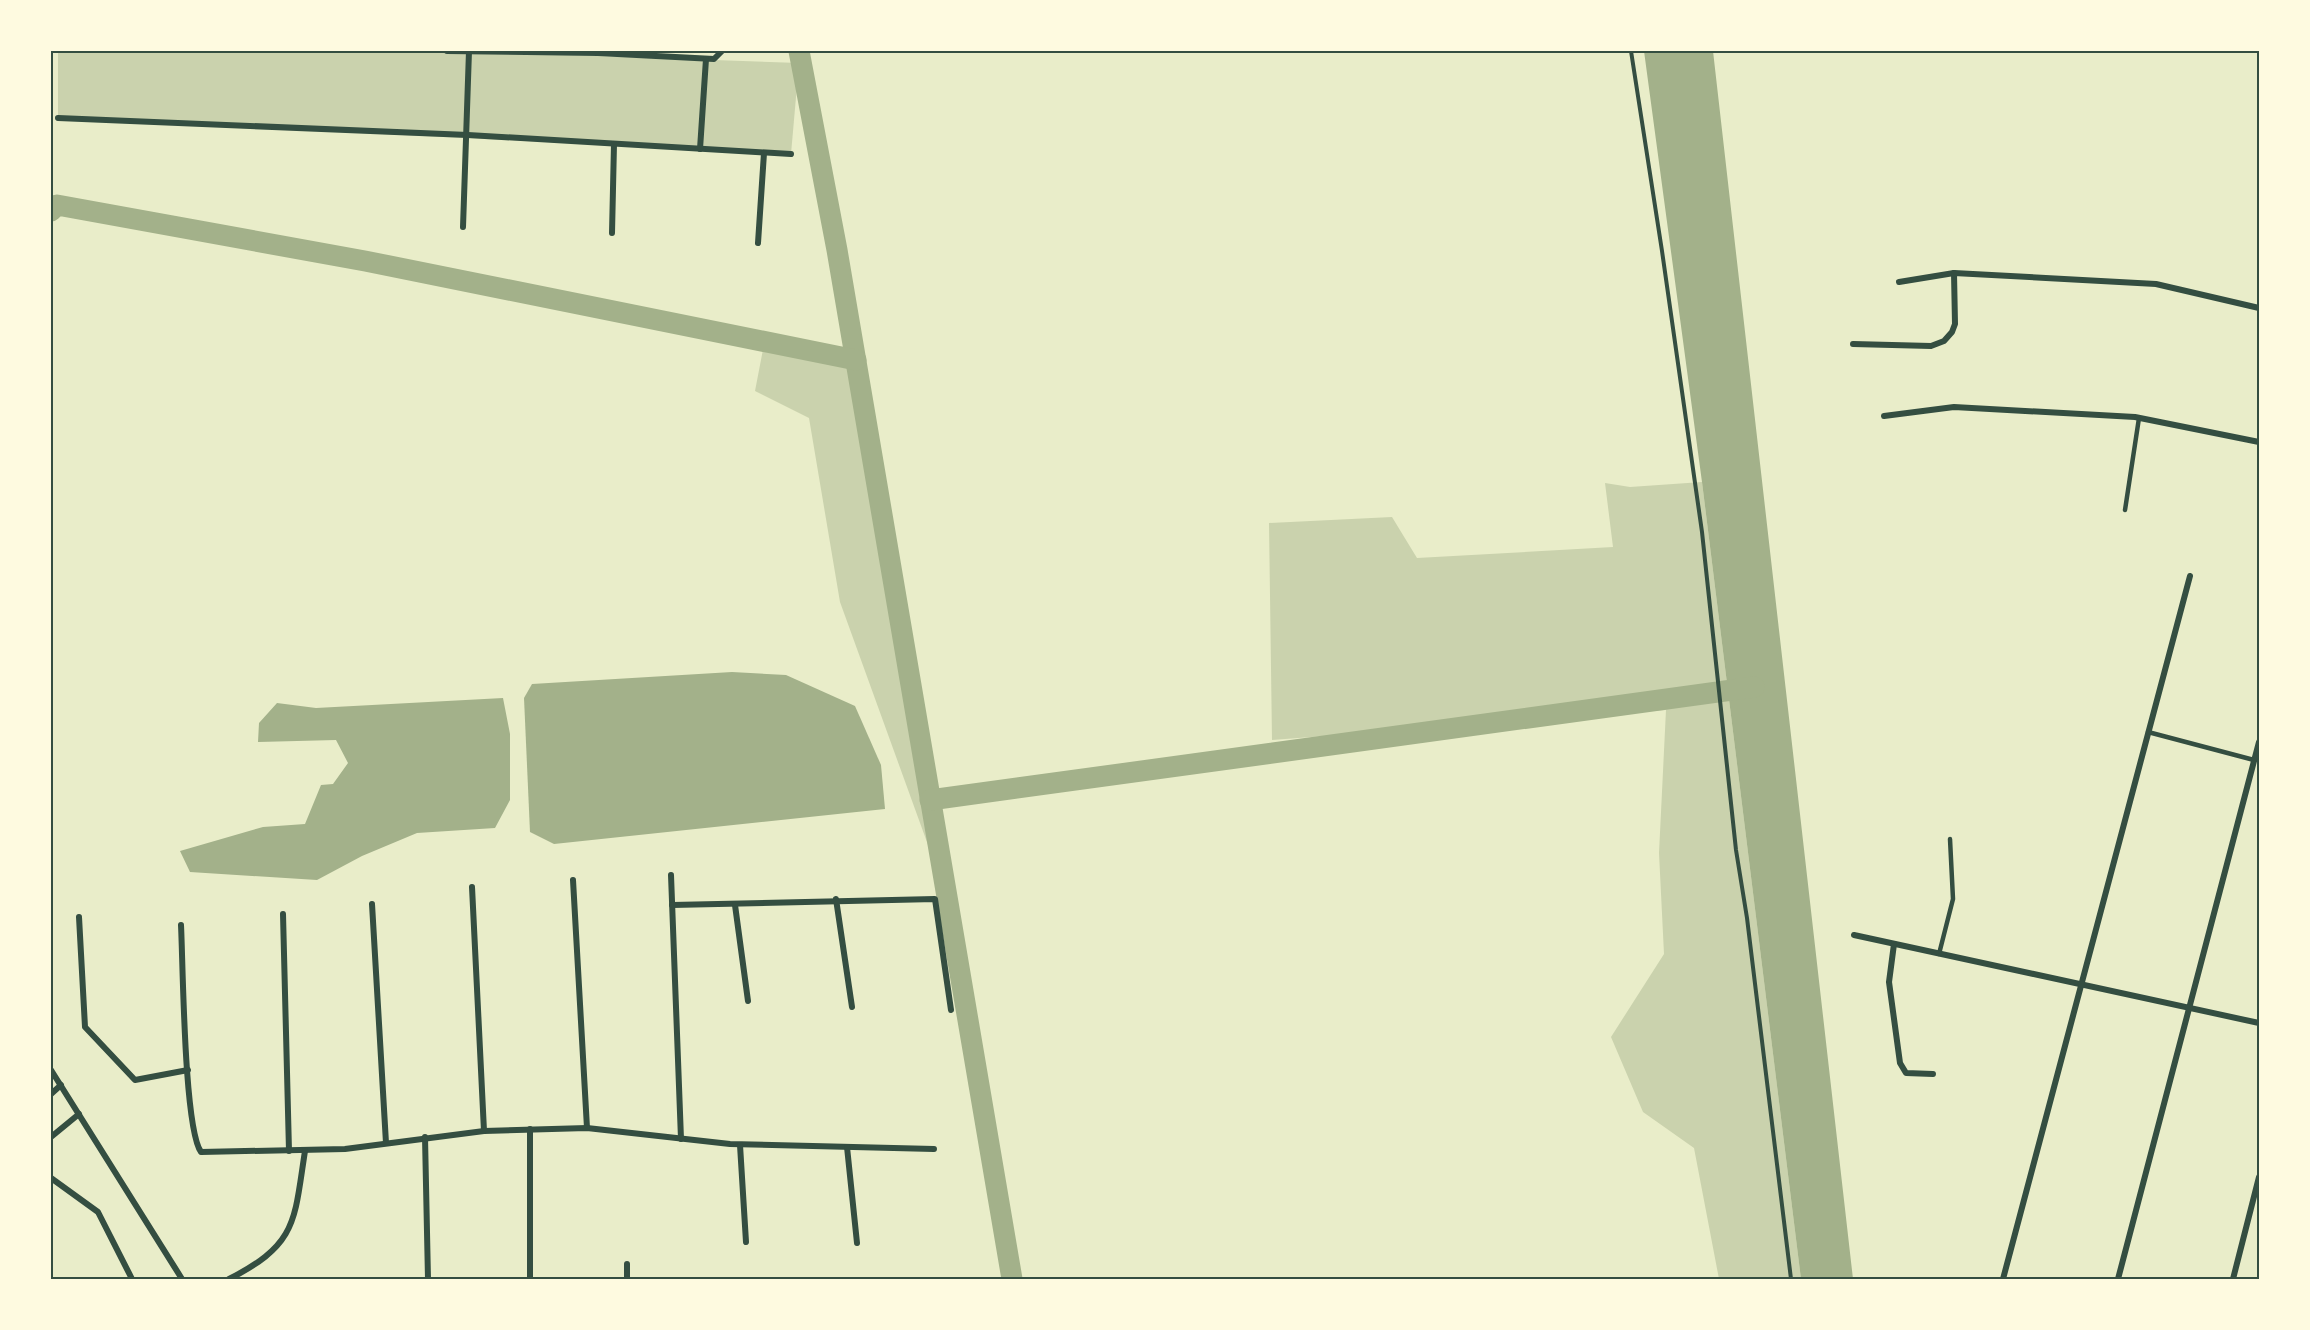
<svg xmlns="http://www.w3.org/2000/svg" width="2310" height="1330" viewBox="0 0 2310 1330" font-family="'Golos Text',sans-serif">
<style>
.green{fill:#cad2ad}
.water{fill:#a3b18a}
.lines{fill:none;stroke-linecap:round;stroke-linejoin:round}
.canal{stroke:#a3b18a;stroke-width:21}
.path{stroke:#344e41;stroke-width:4}
.service{stroke:#344e41;stroke-width:4.5}
.minor{stroke:#344e41;stroke-width:6}
.neatline{fill:none;stroke:#344e41;stroke-width:2}
</style>
<rect width="100%" height="100%" fill="#e9edc9"/>
<g class="green">
<polygon points="58,51 460,51 799,63 791,154 58,118"/>
<polygon points="766,334 860,353 939,792 932,856 840,602 809,418 755,391"/>
<polygon points="1702,482 1801,1279 1719,1279 1694,1148 1643,1112 1611,1037 1664,954 1659,853 1666,710 1272,740 1269,523 1392,517 1417,558 1613,547 1605,483 1630,487"/>
</g>
<g class="water">
<polygon points="1644,51 1713,51 1853,1279 1801,1279 1702,482"/>
<polygon points="732,672 786,675 855,706 881,765 885,809 554,844 530,832 524,698 532,684"/>
<polygon points="503,698 510,734 510,800 495,828 417,833 362,856 317,880 190,872 180,851 263,827 305,824 321,785 333,784 348,763 336,740 258,742 259,723 277,703 316,708"/>
</g>
<g class="lines">
<g class="canal">
<polyline points="799,51 837,250 1012,1279"/>
<polyline points="51,211 57,205 365,261 856,360"/>
<polyline points="930,800 1754,687"/>
</g>
<polyline class="path" points="1631,51 1662,251 1702,532 1736,850 1747,918 1791,1279"/>
<g class="service">
<polyline points="2125,510 2139,418"/>
<polyline points="2148,732 2254,760"/>
<polyline points="1939,954 1953,899 1950,839"/>
</g>
<g class="minor">
<polyline points="447,51 598,53 714,59 722,51"/>
<polyline points="58,118 468,135 791,154"/>
<polyline points="700,149 706,59"/>
<polyline points="463,227 469,51"/>
<polyline points="612,233 614,144"/>
<polyline points="758,243 764,153"/>
<polyline points="1899,282 1954,273"/>
<polyline points="1853,344 1931,346 1944,341 1952,332 1955,324 1954,273 2156,284 2259,308"/>
<polyline points="1884,416 1954,407 2135,417 2259,442"/>
<polyline points="671,875 681,1139"/>
<polyline points="573,880 587,1128"/>
<polyline points="472,887 484,1131"/>
<polyline points="836,899 852,1007"/>
<polyline points="372,904 386,1143"/>
<polyline points="672,905 935,899 951,1010"/>
<polyline points="735,905 748,1001"/>
<polyline points="283,914 289,1151"/>
<polyline points="79,917 85,1027 135,1080 188,1070"/>
<path d="M181,925c2,39 3,203 20,227l144,-3 139,-18 103,-3 143,16 204,5"/>
<polyline points="1854,935 2259,1023"/>
<polyline points="1894,944 1889,982 1900,1063 1906,1073 1933,1074"/>
<polyline points="51,1070 182,1279"/>
<polyline points="51,1094 61,1085"/>
<polyline points="51,1137 79,1114"/>
<polyline points="425,1137 428,1279"/>
<polyline points="740,1145 746,1242"/>
<polyline points="847,1147 857,1243"/>
<polyline points="51,1178 98,1212 132,1279"/>
<path d="M229,1279c69,-35 65,-58 76,-128"/>
<polyline points="530,1279 530,1129"/>
<polyline points="627,1279 627,1264"/>
<polyline points="2003,1279 2190,576"/>
<polyline points="2118,1279 2259,742"/>
<polyline points="2233,1279 2259,1177"/>
</g>
</g>
<rect width="2310" height="1330" fill="none" stroke="#fefae0" stroke-width="105"/>
<rect x="52" y="52" width="2206" height="1226" class="neatline"/>
</svg>
